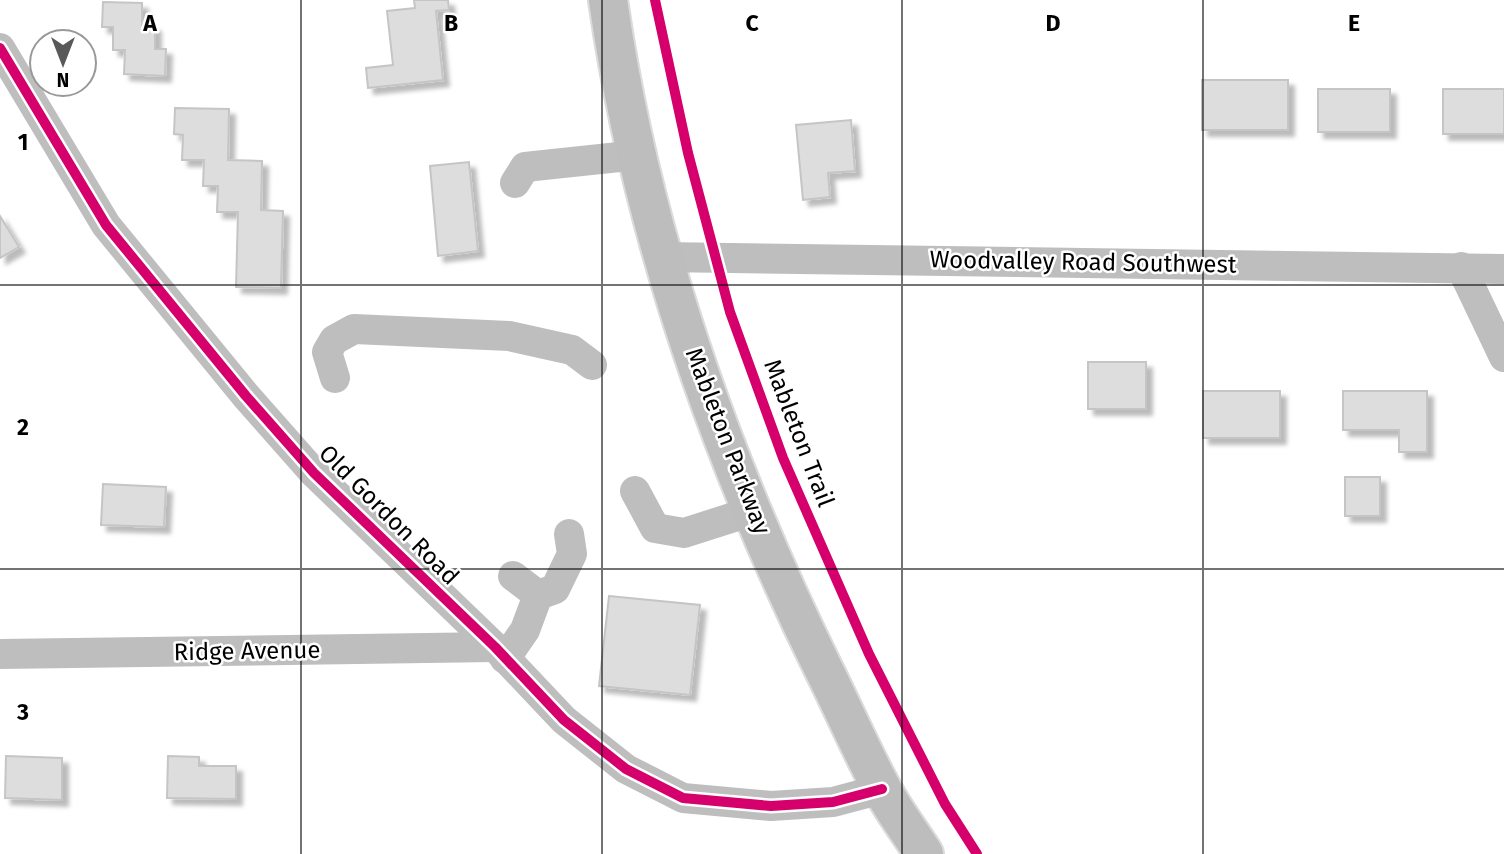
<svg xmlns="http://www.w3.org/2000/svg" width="1504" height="854" viewBox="0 0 1504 854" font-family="'Fira Sans',sans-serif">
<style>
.building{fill:#ddd;stroke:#c5c5c5;stroke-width:2;filter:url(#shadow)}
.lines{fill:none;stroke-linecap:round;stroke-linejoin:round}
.major-casing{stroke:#dbdbdb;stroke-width:42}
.minor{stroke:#bebebe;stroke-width:30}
.major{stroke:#bdbdbd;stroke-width:38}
.cycleway-casing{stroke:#fff;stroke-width:15}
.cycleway{stroke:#d6006c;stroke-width:10}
.grid{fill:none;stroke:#000;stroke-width:2;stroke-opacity:0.55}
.labels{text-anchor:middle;stroke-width:5;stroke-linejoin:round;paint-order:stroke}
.street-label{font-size:24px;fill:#000;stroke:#fff}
.grid-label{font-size:23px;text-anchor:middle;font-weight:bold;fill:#000;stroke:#fff;stroke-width:5;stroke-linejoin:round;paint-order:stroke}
</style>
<defs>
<filter id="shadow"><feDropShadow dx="6" dy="6" stdDeviation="2" flood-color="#0004"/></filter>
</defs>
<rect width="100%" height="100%" fill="#fff"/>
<g class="building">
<polygon points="414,0 448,0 449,10 436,11 443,80 368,88 366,68 393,65 387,11 415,8"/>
<polygon points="103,2 142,3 142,25 155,26 155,49 166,49 165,76 124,74 125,50 113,50 113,27 102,27"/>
<rect x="1202" y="80" width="86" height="50"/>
<rect x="1318" y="89" width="72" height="43"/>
<rect x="1443" y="89" width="61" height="45"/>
<polygon points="175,108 229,109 228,160 262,161 261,210 283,211 281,288 236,287 238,212 217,212 218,186 203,186 204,160 182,160 183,135 174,134"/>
<polygon points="851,120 855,171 828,173 830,197 803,200 796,125"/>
<polygon points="469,162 478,251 438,256 430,166"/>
<polygon points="0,216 19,247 0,258"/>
<rect x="1088" y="362" width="58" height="47"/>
<rect x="1203" y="391" width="77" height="47"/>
<polygon points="1343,391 1427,391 1427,452 1399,452 1399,430 1343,430"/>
<rect x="1345" y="477" width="35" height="39"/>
<polygon points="103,484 166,487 164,527 101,525"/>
<polygon points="609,596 700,605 690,695 599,686"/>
<polygon points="6,756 62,758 62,800 5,798"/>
<polygon points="168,756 199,757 199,766 236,766 236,799 167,798"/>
</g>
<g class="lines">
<g class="major-casing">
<path id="major" d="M608,0c33,232 112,458 215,668 20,40 37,80 58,119 12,23 29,45 43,67"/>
</g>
<g class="minor">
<polyline points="0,48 106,225 246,396 314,473 495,647 564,720 626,769 683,798 771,806 833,802 882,789"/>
<polyline points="515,183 525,167 638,155"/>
<polyline points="662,257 1504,269"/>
<polyline points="1461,267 1504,357"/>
<polyline points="335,378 327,352 334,340 354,329 509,336 572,350 592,365"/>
<polyline points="635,491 655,528 684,533 753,511"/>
<polyline points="513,576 538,595 555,589 572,554 569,534"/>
<polyline points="0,654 495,647"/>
<polyline points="505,659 525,630 538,595"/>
</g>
<use href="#major" class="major"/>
<g class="cycleway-casing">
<g id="cycleway">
<polyline points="655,0 688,153 730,312 783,458 869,654 945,804 977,854"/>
<polyline points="0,48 106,225 246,396 314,473 495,647 564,720 626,769 683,798 771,806 833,802 882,789"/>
</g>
</g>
<use href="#cycleway" class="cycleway"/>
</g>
<path class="grid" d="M301,0v854M602,0v854M902,0v854M1203,0v854M0,285h1504M0,569h1504"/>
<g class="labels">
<g class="street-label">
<text transform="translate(1083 262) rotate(1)" y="8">Woodvalley Road Southwest</text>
<text transform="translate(799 433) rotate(69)" y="8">Mableton Trail</text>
<text transform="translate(728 441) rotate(69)" y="8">Mableton Parkway</text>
<text transform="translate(389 515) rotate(45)" y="8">Old Gordon Road</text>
<text transform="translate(247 651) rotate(-1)" y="8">Ridge Avenue</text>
</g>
</g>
<g class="grid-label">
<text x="150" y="31">A</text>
<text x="451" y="31">B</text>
<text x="752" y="31">C</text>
<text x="1053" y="31">D</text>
<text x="1354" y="31">E</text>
<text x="23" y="150">1</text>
<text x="23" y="435">2</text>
<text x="23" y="720">3</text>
</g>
<g transform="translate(63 63) rotate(180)"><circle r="33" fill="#ffffff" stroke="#999999" stroke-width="2"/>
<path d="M0-5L12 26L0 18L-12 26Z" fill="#595959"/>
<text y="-10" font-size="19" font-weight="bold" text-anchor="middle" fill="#000000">N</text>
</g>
</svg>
